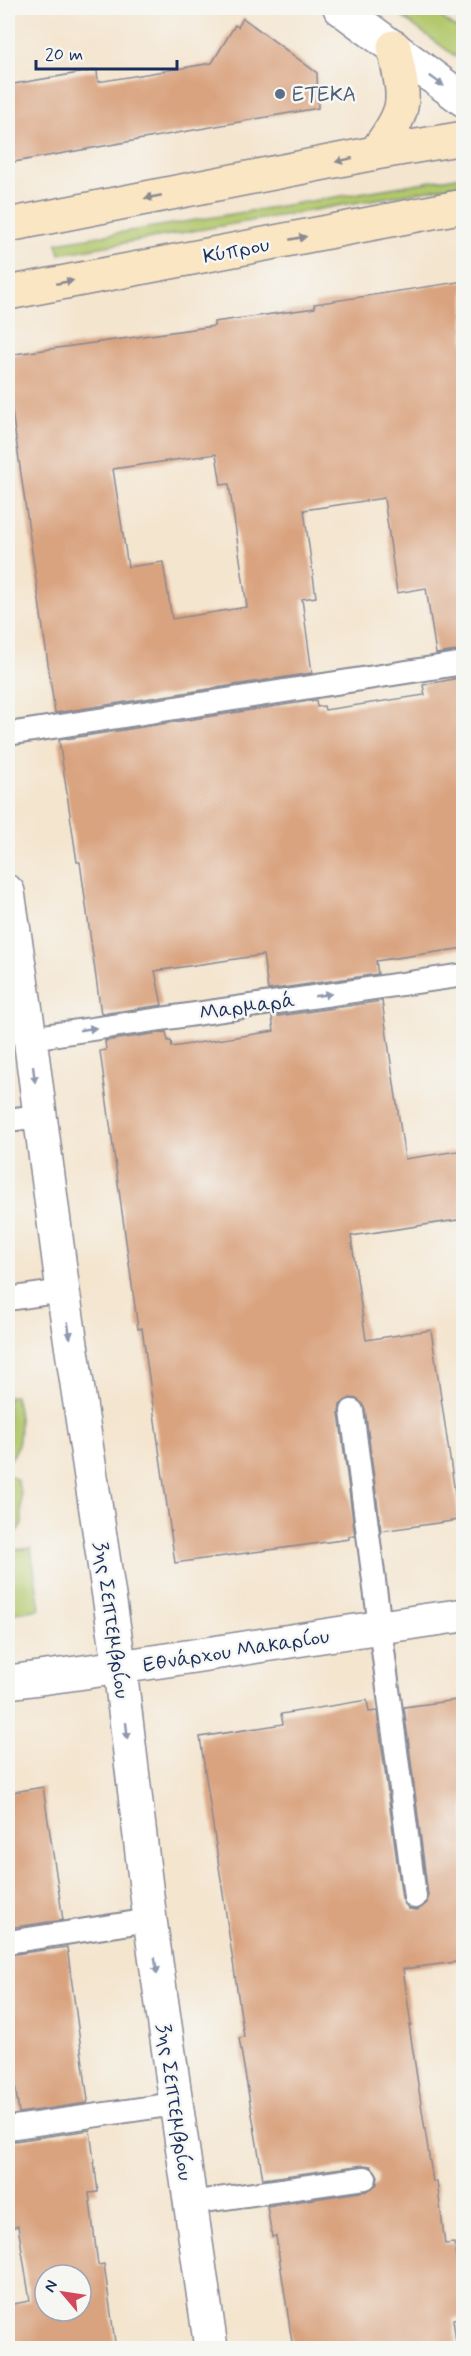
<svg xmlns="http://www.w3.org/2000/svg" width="471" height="2356" viewBox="0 0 471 2356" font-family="Mynerve,sans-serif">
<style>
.green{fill:#b2c86c;stroke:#667c65;stroke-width:1.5}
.building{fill:#d9a37f;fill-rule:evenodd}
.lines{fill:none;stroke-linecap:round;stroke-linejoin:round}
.service-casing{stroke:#888a96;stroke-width:26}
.minor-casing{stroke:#888a96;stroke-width:36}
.tertiary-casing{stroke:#888a96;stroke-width:36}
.secondary-casing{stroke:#888a96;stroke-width:36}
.service{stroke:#fff;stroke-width:22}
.minor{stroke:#fff;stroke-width:33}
.tertiary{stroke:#fff;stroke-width:33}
.secondary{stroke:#fbe6c4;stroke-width:33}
.oneway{fill:#8d97ae}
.oneway2{fill:#8b8a91}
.service-dot{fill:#5c6f8a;stroke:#f6f6f2;stroke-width:2}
.labels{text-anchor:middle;stroke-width:5;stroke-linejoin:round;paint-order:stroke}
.service-label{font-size:21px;fill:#4e5e75;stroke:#f6f6f2;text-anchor:start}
.street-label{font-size:21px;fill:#1b2f5e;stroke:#f6f6f2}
</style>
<rect width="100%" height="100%" fill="#f6f6f2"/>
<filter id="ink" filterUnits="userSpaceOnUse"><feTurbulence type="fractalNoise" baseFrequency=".0167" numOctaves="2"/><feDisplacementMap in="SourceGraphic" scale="12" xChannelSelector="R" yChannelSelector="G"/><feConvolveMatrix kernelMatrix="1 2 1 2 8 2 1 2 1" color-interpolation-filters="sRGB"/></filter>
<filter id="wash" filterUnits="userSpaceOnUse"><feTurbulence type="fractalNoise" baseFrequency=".008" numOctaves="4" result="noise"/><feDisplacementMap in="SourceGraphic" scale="24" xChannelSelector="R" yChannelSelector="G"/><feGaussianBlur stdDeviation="1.35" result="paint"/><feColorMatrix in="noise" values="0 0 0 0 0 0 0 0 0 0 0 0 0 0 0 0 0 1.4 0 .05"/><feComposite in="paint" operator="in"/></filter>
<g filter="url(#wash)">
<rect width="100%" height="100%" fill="#f4e5cf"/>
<g class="green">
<polygon points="390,8 428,8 463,33 463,62"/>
<polygon points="463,176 463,184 60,254 57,243"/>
<path d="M15,1396c5,22 10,49 -7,66v-65z"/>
<polygon points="8,1474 17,1480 21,1494 22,1524 9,1542 13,1550 31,1548 40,1609 8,1614"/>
</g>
<g id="blocks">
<g class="building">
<polygon points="243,18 317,73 318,108 8,163 8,85 97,70 98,82 212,63 235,25 238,27"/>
<path d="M464,281v369l-28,4 -10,-66 -29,5 -13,-95 -80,12 12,87 -14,2 10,74 -257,40 -47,-330v-28l206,-29v-4l101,-14 -1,-4zM216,454l5,31 8,-1 18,123 -75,12 -9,-57 -35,5 -15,-98z"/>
<polygon points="464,677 464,948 376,961 378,974 268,990 263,955 155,971 162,1005 101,1014 80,862 77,862 59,740 316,700 317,707 324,706 325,710 425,695 423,685"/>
<polygon points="382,1001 405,1159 464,1150 464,1219 351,1236 366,1340 431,1330 459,1520 381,1531 365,1409 358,1399 350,1398 340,1405 339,1413 355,1536 349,1536 349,1539 175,1563 142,1328 138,1329 100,1051 106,1050 105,1041 166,1032 168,1041 171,1041 172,1047 274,1031 272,1017"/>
<polygon points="464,1699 464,1961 403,1969 411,2025 409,2025 433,2182 437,2182 445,2244 454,2243 463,2317 453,2319 457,2349 293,2349 276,2236 272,2237 267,2206 367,2191 377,2184 378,2176 371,2166 363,2165 263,2179 239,2038 244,2037 200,1737 283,1724 281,1714 367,1700 369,1712 377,1711 402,1899 409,1909 417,1910 427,1903 428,1895 404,1707"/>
<polygon points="43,1787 63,1920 8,1928 8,1793"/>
<polygon points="67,1947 88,2100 87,2103 19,2113 8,2035 8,1955"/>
<path d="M90,2130l8,62 -9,1 9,72 6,-1 12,85h-108v-44l22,-4 -12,-75 -10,2v-86zM45,2275h36v36h-36z"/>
</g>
</g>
</g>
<g filter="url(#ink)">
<use href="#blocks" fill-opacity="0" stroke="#888a96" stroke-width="1.5"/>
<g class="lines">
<g class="service-casing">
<g id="service">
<polyline points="8,734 464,663"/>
<polyline points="30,1038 464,975"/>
<polyline points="8,1120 39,1116"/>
<polyline points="8,1299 63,1291"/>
<polyline points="352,1411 415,1897"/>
<polyline points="8,1942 150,1920"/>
<polyline points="8,2128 175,2104"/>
<polyline points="190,2203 365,2178"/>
</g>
</g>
<g class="minor-casing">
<g id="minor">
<polyline points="8,892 30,1038 63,1291 120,1669 150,1920 211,2348"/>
<path d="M8,1682c152,-18 303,-46 456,-67"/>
</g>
</g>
<g class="tertiary-casing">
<polyline id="tertiary" points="340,8 464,100"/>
</g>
<g class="secondary-casing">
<g id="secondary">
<path d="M375,153c35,-47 30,-51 19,-106"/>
<polyline points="8,225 375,153 464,138"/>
<polyline points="8,293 464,206"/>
</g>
</g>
<use href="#service" class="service"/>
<use href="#minor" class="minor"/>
<use href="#tertiary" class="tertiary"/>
<use href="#secondary" class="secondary"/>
</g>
<defs><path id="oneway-solid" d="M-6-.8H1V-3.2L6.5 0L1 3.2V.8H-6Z" transform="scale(1.5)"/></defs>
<g class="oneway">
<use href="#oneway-solid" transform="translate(437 81) rotate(36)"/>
<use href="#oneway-solid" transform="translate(323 995) rotate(-8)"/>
<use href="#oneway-solid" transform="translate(88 1029) rotate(-8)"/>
<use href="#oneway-solid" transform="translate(34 1074) rotate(83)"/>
<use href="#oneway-solid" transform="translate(69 1330) rotate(81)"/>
<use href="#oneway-solid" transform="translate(127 1731) rotate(83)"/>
<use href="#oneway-solid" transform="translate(156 1966) rotate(82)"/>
</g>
<g class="oneway2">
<use href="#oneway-solid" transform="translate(344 160) rotate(167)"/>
<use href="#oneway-solid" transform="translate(153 197) rotate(169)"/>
<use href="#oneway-solid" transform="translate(298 238) rotate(-11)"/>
<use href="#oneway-solid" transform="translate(65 282) rotate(-11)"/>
</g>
</g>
<circle class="service-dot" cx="280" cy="94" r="6"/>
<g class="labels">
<g class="service-label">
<text x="292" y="101">ΕΤΕΚΑ</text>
</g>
<g class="street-label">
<text transform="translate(236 250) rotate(-11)" y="7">Κύπρου</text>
<text transform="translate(247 1006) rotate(-8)" y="7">Μαρμαρά</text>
<text transform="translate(112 1620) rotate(82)" y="7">3ης Σεπτεμβρίου</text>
<text transform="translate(236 1650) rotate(-9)" y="7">Εθνάρχου Μακαρίου</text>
<text transform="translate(175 2102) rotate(82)" y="7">3ης Σεπτεμβρίου</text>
</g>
</g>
<rect width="471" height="2356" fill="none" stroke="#f6f6f2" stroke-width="30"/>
<g transform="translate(63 2293) rotate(299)"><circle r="28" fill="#f6f6f2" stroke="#9ea6b7" stroke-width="1.5"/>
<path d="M0-4.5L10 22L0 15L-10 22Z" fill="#d1495b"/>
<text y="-9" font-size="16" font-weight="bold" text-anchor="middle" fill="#1b2f5e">N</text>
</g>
<path d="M36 60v9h141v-9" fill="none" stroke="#1b2f5e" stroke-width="3"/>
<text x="45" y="60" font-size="18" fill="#1b2f5e" stroke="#f6f6f2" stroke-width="4.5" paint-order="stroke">20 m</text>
</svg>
